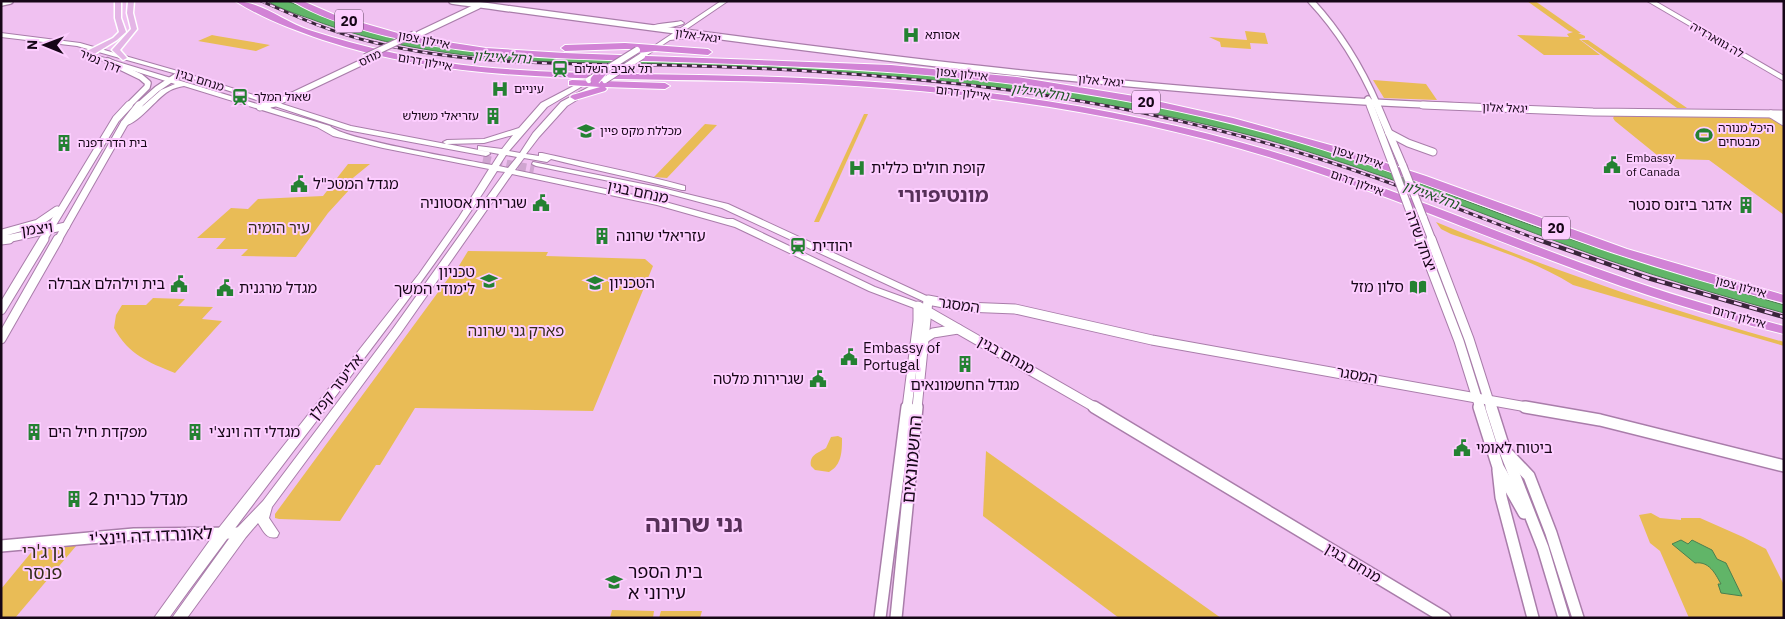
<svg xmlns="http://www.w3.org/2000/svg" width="1785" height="619" viewBox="0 0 1785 619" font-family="'IBM Plex Sans','Noto Sans Hebrew',sans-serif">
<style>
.green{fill:#e9bc56}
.water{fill:#61b568;stroke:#4a8050}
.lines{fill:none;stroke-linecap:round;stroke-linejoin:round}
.secondary-tunnel{stroke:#cfa5d0;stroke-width:8;stroke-dasharray:8 4;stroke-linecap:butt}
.tertiary-far3-casing{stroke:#a97daa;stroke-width:8}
.tertiary-far2-casing{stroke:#a97daa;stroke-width:9}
.tertiary-far1-casing{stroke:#a97daa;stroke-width:11}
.tertiary-casing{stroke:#a97daa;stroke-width:14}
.secondary-casing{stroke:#a97daa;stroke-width:2}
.primary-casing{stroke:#fff;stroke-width:3}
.motorway-casing{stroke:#fff;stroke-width:2}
.tertiary-far3{stroke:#fff;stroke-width:5.5}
.tertiary-far2{stroke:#fff;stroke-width:7}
.tertiary-far1{stroke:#fff;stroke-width:9}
.tertiary{stroke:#fff;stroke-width:11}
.secondary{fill:#fff;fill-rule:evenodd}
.primary{fill:#e4b5e6;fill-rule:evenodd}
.motorway{fill:#d283d6;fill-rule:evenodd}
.rail-far1-casing{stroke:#3a253b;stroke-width:3}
.rail-casing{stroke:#3a253b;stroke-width:4.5}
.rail-far1{stroke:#fdceff;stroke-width:2;stroke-dasharray:5;stroke-linecap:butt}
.rail{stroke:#fdceff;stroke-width:2.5;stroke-dasharray:8;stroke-linecap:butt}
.tertiary-bridge-far1-casing{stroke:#a97daa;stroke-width:8;stroke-linecap:butt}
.tertiary-bridge-casing{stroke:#a97daa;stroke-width:9;stroke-linecap:butt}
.secondary-bridge-casing{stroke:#a97daa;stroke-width:8;stroke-linecap:butt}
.motorway-bridge-casing{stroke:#fff;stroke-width:11;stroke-linecap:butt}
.tertiary-bridge-far1{stroke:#fff;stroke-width:5.5}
.tertiary-bridge{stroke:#fff;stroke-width:7}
.secondary-bridge{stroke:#fff;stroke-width:6}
.motorway-bridge{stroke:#d283d6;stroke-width:9}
.labels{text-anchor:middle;stroke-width:4;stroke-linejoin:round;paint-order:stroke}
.far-poi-label{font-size:12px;fill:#160617;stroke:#fdceff;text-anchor:start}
.far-street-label{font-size:12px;fill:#160617;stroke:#fdceff}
.shield{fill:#fdceff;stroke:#5b425d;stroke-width:1}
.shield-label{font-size:14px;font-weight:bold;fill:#160617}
.far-water-label{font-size:14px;font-style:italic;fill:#1f5825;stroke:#fdceff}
.poi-label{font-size:15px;fill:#160617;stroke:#fdceff;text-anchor:start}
.street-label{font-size:15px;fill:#160617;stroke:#fdceff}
.park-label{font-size:15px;fill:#332b18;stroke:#fdceff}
.near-street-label{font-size:18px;fill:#160617;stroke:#fdceff}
.near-poi-label{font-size:18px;fill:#160617;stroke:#fdceff;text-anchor:start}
.near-park-label{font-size:18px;fill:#332b18;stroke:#fdceff}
.district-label{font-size:20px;font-weight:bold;fill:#573059;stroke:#fdceff}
.near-district-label{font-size:24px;font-weight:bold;fill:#573059;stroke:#fdceff}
</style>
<rect width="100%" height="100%" fill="#f0c1f1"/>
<g class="green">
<polygon points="1527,1 1535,1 1581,33 1578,33 1585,36 1585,38 1579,39 1600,55 1544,55 1517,35 1569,37 1567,34 1573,32 1569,31"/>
<polygon points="1245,31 1265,33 1268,44 1250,43 1251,49 1221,47 1220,42 1209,37 1247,40"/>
<polygon points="212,35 217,36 270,45 256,51 198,41"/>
<polygon points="1581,40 1588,40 1687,108 1677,108"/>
<polygon points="1373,80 1426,84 1437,100 1384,98"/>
<polygon points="864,114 868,114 826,207 819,222 814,222"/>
<polygon points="1615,115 1767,117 1784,125 1784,215 1709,160 1671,159 1657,155 1615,121 1613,118"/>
<polygon points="705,124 717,125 667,178 654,177"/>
<polygon points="348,164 370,164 348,182 350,189 328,213 296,257 241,256 248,249 216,249 226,238 197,238 231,208 248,209 258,199 323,196"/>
<path d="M1436,222c113,47 230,87 348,120v4l-211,-61c-37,-23 -81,-37 -122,-51l-10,-5z"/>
<polygon points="468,251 548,252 546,256 645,259 653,266 593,411 415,408 380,465 376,465 340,521 279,519 275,518 275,514 450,276 454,274"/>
<path d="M153,298l32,1 -7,7 35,1 -11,12 20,2 -47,52c-27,-11 -46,-18 -61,-45l2,-13 6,-10h24z"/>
<path d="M838,436l4,2c0,13 0,27 -13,34l-14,-2 -4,-4c-2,-11 7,-13 15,-18l5,-11z"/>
<polygon points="986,451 1221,618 1119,618 983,516"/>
<polygon points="1651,513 1660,518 1681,520 1681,518 1700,518 1743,537 1766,549 1784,585 1784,618 1689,618 1660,551 1650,543 1639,515"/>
<polygon points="82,539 15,618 1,618 1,589 39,543"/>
<polygon points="612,610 654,611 653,618 610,618"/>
<polygon points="661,611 702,611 700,618 659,618"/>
</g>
<g class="water">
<path d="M267,1h20l61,24 47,14 50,9 46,5 -1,1 309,13 1,-2 24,1c146,12 293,25 434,64 100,27 195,67 292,102 77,27 155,50 234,73v8c-58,-16 -116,-33 -173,-52 -101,-35 -200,-78 -302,-109 -67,-21 -137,-36 -206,-48 -126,-22 -254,-32 -382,-37 -138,-6 -279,2 -410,-48 -15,-5 -30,-10 -44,-18z"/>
<path d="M1681,540l7,4 4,-4 20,10 5,9 9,4 16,33 -21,-3 -3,-9h3c-6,-11 -12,-23 -26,-21l-23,-19z"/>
</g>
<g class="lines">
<polyline class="secondary-tunnel" points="483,159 534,169"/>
<g class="tertiary-far3-casing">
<g id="tertiary-far3">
<path d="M452,1c333,45 666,92 1002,105"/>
<path d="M1311,1c29,31 50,66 67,105"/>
<polyline points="1,3 10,1"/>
<polyline points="419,34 478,6"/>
<polyline points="108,61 141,77 148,83 147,87 128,106"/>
<polyline points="1368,99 1371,106"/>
<polyline points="138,106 157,89 181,73"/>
<polyline points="263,106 274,104 371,58"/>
</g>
</g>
<g class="tertiary-far2-casing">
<g id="tertiary-far2">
<polyline points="1370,105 1392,163"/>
<polyline points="1377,105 1403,166"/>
<polyline points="1423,105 1593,112 1784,114"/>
<polyline points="260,107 268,105"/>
<polyline points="1771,114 1784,122"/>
<polyline points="1389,133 1408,143 1433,152"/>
<polyline points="1410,212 1421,240"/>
<polyline points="1423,217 1432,240"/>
<polyline points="2,233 38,223 57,210"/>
<polyline points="2,240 66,226"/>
<polyline points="43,240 116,119 129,105"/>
<polyline points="58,240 124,124 139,105"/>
</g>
</g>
<g class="tertiary-far1-casing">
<g id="tertiary-far1">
<polyline points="1420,239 1459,341 1480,408"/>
<polyline points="1431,239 1469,339 1491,408"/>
<polyline points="1,240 9,239"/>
<polyline points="1,310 44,239"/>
<polyline points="925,338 933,333 958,329"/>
<polyline points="1,339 58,239"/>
<polyline points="907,408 918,321 918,306 1096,408"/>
<polyline points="917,408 928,300 965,307 1015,309 1152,340 1532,408"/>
</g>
</g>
<g class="tertiary-casing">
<g id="tertiary">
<polyline points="1094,407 1445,618"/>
<polyline points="1479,407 1498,467 1524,513"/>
<polyline points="1491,407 1505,451 1543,548 1564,618"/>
<polyline points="1525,407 1600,420 1784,466"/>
<polyline points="1508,454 1529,476 1551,533 1578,618"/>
<polyline points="1498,470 1501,497 1533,618"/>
<polyline points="1,546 134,534 241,533"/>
<polyline points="880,618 907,407"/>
<polyline points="896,618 917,407"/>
</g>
</g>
<g class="secondary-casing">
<g id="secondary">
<polygon points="721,1 728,1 675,37 697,34 699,35 699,37 670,40 644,57 639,56"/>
<polygon points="1647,1 1655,1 1784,76 1784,81"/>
<path d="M681,21l3,2 -1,1c-10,3 -22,6 -31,2 6,-3 21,-3 29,-5z"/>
<path d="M1,33l79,10 108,31 163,52 95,18 -3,-2 4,-2 37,-1 35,-11 22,-25 46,-24h4v2l-44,26 -38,44 11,2 13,-20 28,-31 41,-22h4v2l-39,24 -28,31 -13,17 13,2v-3h3c48,11 96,20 143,33v4h-3c-44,-11 -88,-20 -131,-31l-4,3 -23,-4 -9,12 143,30 69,19h6l142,68 47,17 1,2 -1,2h-8l-45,-17 -134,-64 -78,-22 -145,-31 -112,160 -128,173 -3,11 10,15 -2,4c-11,3 -14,-7 -19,-14l-12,14 -59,81h-15l64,-89 27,-28 129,-171 113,-158 -8,-1c-49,78 -104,149 -159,222 -57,74 -114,149 -169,225h-15l64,-89 201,-255 40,-57 30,-48 -106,-21 -50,-12 -16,-9 -133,-41c-5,1 -10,2 -15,5 -13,7 -32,36 -48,35v-4l23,-17 17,-15 14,-6 -84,-27v-2h4l235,71c11,13 137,34 162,39l7,-11 -21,-4v-4l24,3 11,-14 -29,8 -37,1 42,8 1,2 -4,2 -139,-26 -163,-54 -107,-30 -76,-9zM506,155l11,2 -9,11 -9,-2z"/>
<polygon points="533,162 658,187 728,204 931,298 933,300 928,303 925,302 722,208 658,191 536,166 532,164"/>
</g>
</g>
<g class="primary-casing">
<g id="primary">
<polygon points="115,1 121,1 121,18 126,32 117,40 91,56 85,56 85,52 113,38 119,32 115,18"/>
<polygon points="128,1 134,1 133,13 137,29 120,50 127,58 123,60 112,50 131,29 127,13"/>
</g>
</g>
<g class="motorway-casing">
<g id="motorway">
<path d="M235,1c25,0 50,21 74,29 56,18 113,31 172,37 99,9 198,6 297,10 123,4 245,16 366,42 78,16 155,39 231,66 78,28 154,60 232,87 58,21 117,38 177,54v8c-73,-18 -145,-40 -215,-67 -98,-36 -194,-77 -294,-108 -177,-55 -361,-75 -546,-78 -136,-3 -276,2 -406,-41 -30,-10 -61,-22 -88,-39z"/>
<path d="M292,1h11l32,14 73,21 78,12 79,5 326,12 126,12 117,19 99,22 101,28 92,30 201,73 157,46v8c-62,-16 -124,-34 -185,-55 -111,-39 -220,-85 -335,-116 -194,-53 -387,-64 -587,-70 -97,-3 -196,-3 -291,-26 -32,-8 -66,-18 -94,-35z"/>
<polygon points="625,43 708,49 712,52 708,55 655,51 638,53 634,49 625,49 565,51 561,48 565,45"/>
<polygon points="572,80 665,83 670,86 665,89 605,87 607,89 605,91 575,100 570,97 572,95 600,87 569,85 569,81"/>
</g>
</g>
<use href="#tertiary-far3" class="tertiary-far3"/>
<use href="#tertiary-far2" class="tertiary-far2"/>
<use href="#tertiary-far1" class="tertiary-far1"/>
<use href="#tertiary" class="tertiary"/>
<use href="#secondary" class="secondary"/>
<use href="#primary" class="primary"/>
<use href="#motorway" class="motorway"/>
<g class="rail-far1-casing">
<path id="rail-far1" d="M261,1c36,16 72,32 111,41 94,23 192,22 288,23 84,2 167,6 250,14 136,12 270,37 400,77 78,24 153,55 229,84"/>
</g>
<g class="rail-casing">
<polyline id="rail" points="1536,239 1648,278 1784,317"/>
</g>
<use href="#rail-far1" class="rail-far1"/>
<use href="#rail" class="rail"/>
<g class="tertiary-bridge-far1-casing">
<polyline id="tertiary-bridge-far1" points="365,57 414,34"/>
</g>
<g class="tertiary-bridge-casing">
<g id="tertiary-bridge">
<polyline points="1392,163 1410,212"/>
<polyline points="1403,166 1423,217"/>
</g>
</g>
<g class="secondary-bridge-casing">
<g id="secondary-bridge">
<polyline points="589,80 637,50"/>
<polyline points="605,80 642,56"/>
</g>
</g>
<g class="motorway-bridge-casing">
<polyline id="motorway-bridge" points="595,80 602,72"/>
</g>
<use href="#tertiary-bridge-far1" class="tertiary-bridge-far1"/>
<use href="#tertiary-bridge" class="tertiary-bridge"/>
<use href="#secondary-bridge" class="secondary-bridge"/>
<use href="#motorway-bridge" class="motorway-bridge"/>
</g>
<defs>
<g id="hospital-bare" transform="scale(1.35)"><path d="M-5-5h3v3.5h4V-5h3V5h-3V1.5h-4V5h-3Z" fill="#248132" stroke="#fdceff" stroke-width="2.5" paint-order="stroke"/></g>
<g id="station-bare" transform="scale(1.35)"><path d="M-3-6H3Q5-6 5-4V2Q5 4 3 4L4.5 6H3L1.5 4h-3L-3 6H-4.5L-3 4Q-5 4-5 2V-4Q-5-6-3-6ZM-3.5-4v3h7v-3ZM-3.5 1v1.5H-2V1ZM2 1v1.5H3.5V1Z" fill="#248132" stroke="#fdceff" stroke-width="2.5" paint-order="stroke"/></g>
<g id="building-bare" transform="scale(1.35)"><path d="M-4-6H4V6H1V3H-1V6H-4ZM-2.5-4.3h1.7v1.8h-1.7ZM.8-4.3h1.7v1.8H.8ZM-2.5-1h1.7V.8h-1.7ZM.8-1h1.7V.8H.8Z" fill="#248132" stroke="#fdceff" stroke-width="2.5" paint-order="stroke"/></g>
<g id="university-bare" transform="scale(1.35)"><path d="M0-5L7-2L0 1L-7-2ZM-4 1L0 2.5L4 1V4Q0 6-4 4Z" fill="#248132" stroke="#fdceff" stroke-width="2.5" paint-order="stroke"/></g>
<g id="stadium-bare" transform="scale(1.35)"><path d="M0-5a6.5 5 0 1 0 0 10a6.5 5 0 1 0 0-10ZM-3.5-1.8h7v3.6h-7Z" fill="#248132" stroke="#fdceff" stroke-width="2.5" paint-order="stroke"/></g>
<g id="civic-bare" transform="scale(1.35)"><path d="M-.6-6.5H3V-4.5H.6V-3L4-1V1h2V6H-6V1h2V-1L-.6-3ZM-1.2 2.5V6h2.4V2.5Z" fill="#248132" stroke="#fdceff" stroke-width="2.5" paint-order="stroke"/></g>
<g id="library-bare" transform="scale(1.35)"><path d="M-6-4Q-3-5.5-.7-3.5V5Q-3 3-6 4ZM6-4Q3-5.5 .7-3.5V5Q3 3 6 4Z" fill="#248132" stroke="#fdceff" stroke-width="2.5" paint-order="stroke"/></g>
<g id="school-bare" transform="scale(1.35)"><path d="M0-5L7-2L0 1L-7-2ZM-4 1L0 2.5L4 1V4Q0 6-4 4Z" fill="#248132" stroke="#fdceff" stroke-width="2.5" paint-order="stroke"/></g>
</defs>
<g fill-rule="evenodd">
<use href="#hospital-bare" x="911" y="35"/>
<use href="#station-bare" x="560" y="69"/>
<use href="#hospital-bare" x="500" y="89"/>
<use href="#station-bare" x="240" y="97"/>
<use href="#building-bare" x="493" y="116"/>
<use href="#university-bare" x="586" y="131"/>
<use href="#stadium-bare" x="1704" y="135"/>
<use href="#building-bare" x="64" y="143"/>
<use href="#civic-bare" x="1612" y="165"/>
<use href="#hospital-bare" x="857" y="168"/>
<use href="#civic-bare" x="299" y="184"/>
<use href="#civic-bare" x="541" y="203"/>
<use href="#building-bare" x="1746" y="205"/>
<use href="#building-bare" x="602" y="236"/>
<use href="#station-bare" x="798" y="246"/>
<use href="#university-bare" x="489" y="281"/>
<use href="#university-bare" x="595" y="283"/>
<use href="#civic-bare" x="179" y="284"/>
<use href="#library-bare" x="1418" y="287"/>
<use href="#civic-bare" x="225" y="288"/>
<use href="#civic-bare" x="849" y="357"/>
<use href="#building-bare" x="965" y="364"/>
<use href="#civic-bare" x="818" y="379"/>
<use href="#building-bare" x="34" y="432"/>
<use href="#building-bare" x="195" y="432"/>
<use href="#civic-bare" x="1462" y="448"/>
<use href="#building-bare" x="74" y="499"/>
<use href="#school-bare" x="614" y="582"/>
</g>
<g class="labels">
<g class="far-poi-label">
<text x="925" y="39">אסותא</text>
<text x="574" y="73">תל אביב השלום</text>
<text x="514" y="93">עיניים</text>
<text x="254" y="101">שאול המלך</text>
<text x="479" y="120" text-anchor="end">עזריאלי משולש</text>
<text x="1718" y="132">היכל מנורה<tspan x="1718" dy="14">מבטחים</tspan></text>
<text x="600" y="135">מכללת מקס פיין</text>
<text x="78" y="147">בית הדר דפנה</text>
<text x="1626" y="162">Embassy<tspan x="1626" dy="14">of Canada</tspan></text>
</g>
<g class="far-street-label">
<text transform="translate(698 36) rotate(8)" y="4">יגאל אלון</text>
<text transform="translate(424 40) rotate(11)" y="4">איילון צפון</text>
<text transform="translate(1717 40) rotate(30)" y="4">לה גווארדיה</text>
<text transform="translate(370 58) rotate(-26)" y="4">מוזס</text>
<text transform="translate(100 61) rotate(23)" y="4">דרך נמיר</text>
<text transform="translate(425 62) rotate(10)" y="4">איילון דרום</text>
<text transform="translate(962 74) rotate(6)" y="4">איילון צפון</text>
<text transform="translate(200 80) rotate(18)" y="4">מנחם בגין</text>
<text transform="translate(1101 81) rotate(5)" y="4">יגאל אלון</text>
<text transform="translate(963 93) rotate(7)" y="4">איילון דרום</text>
<text transform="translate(1505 108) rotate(2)" y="4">יגאל אלון</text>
<text transform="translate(1358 157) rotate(18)" y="4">איילון צפון</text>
<text transform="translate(1357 183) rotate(20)" y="4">איילון דרום</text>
<text transform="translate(1741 287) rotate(15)" y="4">איילון צפון</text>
<text transform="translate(1739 317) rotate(16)" y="4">איילון דרום</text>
</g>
<g class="shield">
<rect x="335" y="9.5" width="28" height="23" rx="4"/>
<rect x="1132" y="90.5" width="28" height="23" rx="4"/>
<rect x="1542" y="216.5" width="28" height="23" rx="4"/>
</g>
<g class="shield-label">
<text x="349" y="26">20</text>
<text x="1146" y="107">20</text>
<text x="1556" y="233">20</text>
</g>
<g class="far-water-label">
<text transform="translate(502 57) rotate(3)" y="5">נחל איילון</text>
<text transform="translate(1040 92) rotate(8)" y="5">נחל איילון</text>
<text transform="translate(1431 195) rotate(20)" y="5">נחל איילון</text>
</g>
<g class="poi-label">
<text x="871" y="173">קופת חולים כללית</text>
<text x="313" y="189">מגדל המטכ"ל</text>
<text x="527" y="208" text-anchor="end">שגרירות אסטוניה</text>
<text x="1732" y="210" text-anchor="end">אדגר ביזנס סנטר</text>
<text x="616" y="241">עזריאלי שרונה</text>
<text x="812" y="251">יהודית</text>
<text x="475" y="277" text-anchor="end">טכניון<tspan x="475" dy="17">לימודי המשך</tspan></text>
<text x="609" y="288">הטכניון</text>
<text x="165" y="289" text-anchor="end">בית וילהלם אברלה</text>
<text x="1404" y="292" text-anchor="end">סלון מזל</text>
<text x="239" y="293">מגדל מרגנית</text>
<text x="863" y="353">Embassy of<tspan x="863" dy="17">Portugal</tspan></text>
<text x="804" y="384" text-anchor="end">שגרירות מלטה</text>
<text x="965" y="390" text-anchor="middle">מגדל החשמונאים</text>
<text x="48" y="437">מפקדת חיל הים</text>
<text x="209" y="437">מגדלי דה וינצ'י</text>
<text x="1476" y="453">ביטוח לאומי</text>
</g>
<g class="street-label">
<text transform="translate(638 192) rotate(12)" y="5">מנחם בגין</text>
<text transform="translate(37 229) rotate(-7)" y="5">ויצמן</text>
<text transform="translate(1421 241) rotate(70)" y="5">יצחק שדה</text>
<text transform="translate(959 305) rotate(8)" y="5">המסגר</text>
<text transform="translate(1006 355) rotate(29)" y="5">מנחם בגין</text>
<text transform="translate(1357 375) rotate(10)" y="5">המסגר</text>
<text transform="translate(336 387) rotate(-52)" y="5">אליעזר קפלן</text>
<text transform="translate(1353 563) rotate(31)" y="5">מנחם בגין</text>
</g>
<g class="park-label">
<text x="279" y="233">עיר הומיה</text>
<text x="516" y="336">פארק גני שרונה</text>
</g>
<g class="near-street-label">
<text transform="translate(912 459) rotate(-85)" y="6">החשמונאים</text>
<text transform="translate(151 536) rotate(-3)" y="6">לאונרדו דה וינצ'י</text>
</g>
<g class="near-poi-label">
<text x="88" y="505">מגדל כנרית 2</text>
<text x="628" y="578">בית הספר<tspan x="628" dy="21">עירוני א</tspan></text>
</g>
<g class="near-park-label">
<text x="43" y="558">גן ג'רי<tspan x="43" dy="21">פנסר</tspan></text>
</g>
<g class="district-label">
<text x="943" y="202">מונטיפיורי</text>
</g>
<g class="near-district-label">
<text x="694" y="532">גני שרונה</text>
</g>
</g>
<rect width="1785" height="619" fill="none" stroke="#160617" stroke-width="5"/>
<g transform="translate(45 45) rotate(271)" stroke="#fdceff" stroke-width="4" paint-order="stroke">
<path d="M0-4L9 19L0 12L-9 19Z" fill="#160617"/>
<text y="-8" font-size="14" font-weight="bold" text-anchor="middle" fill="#160617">N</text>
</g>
</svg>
